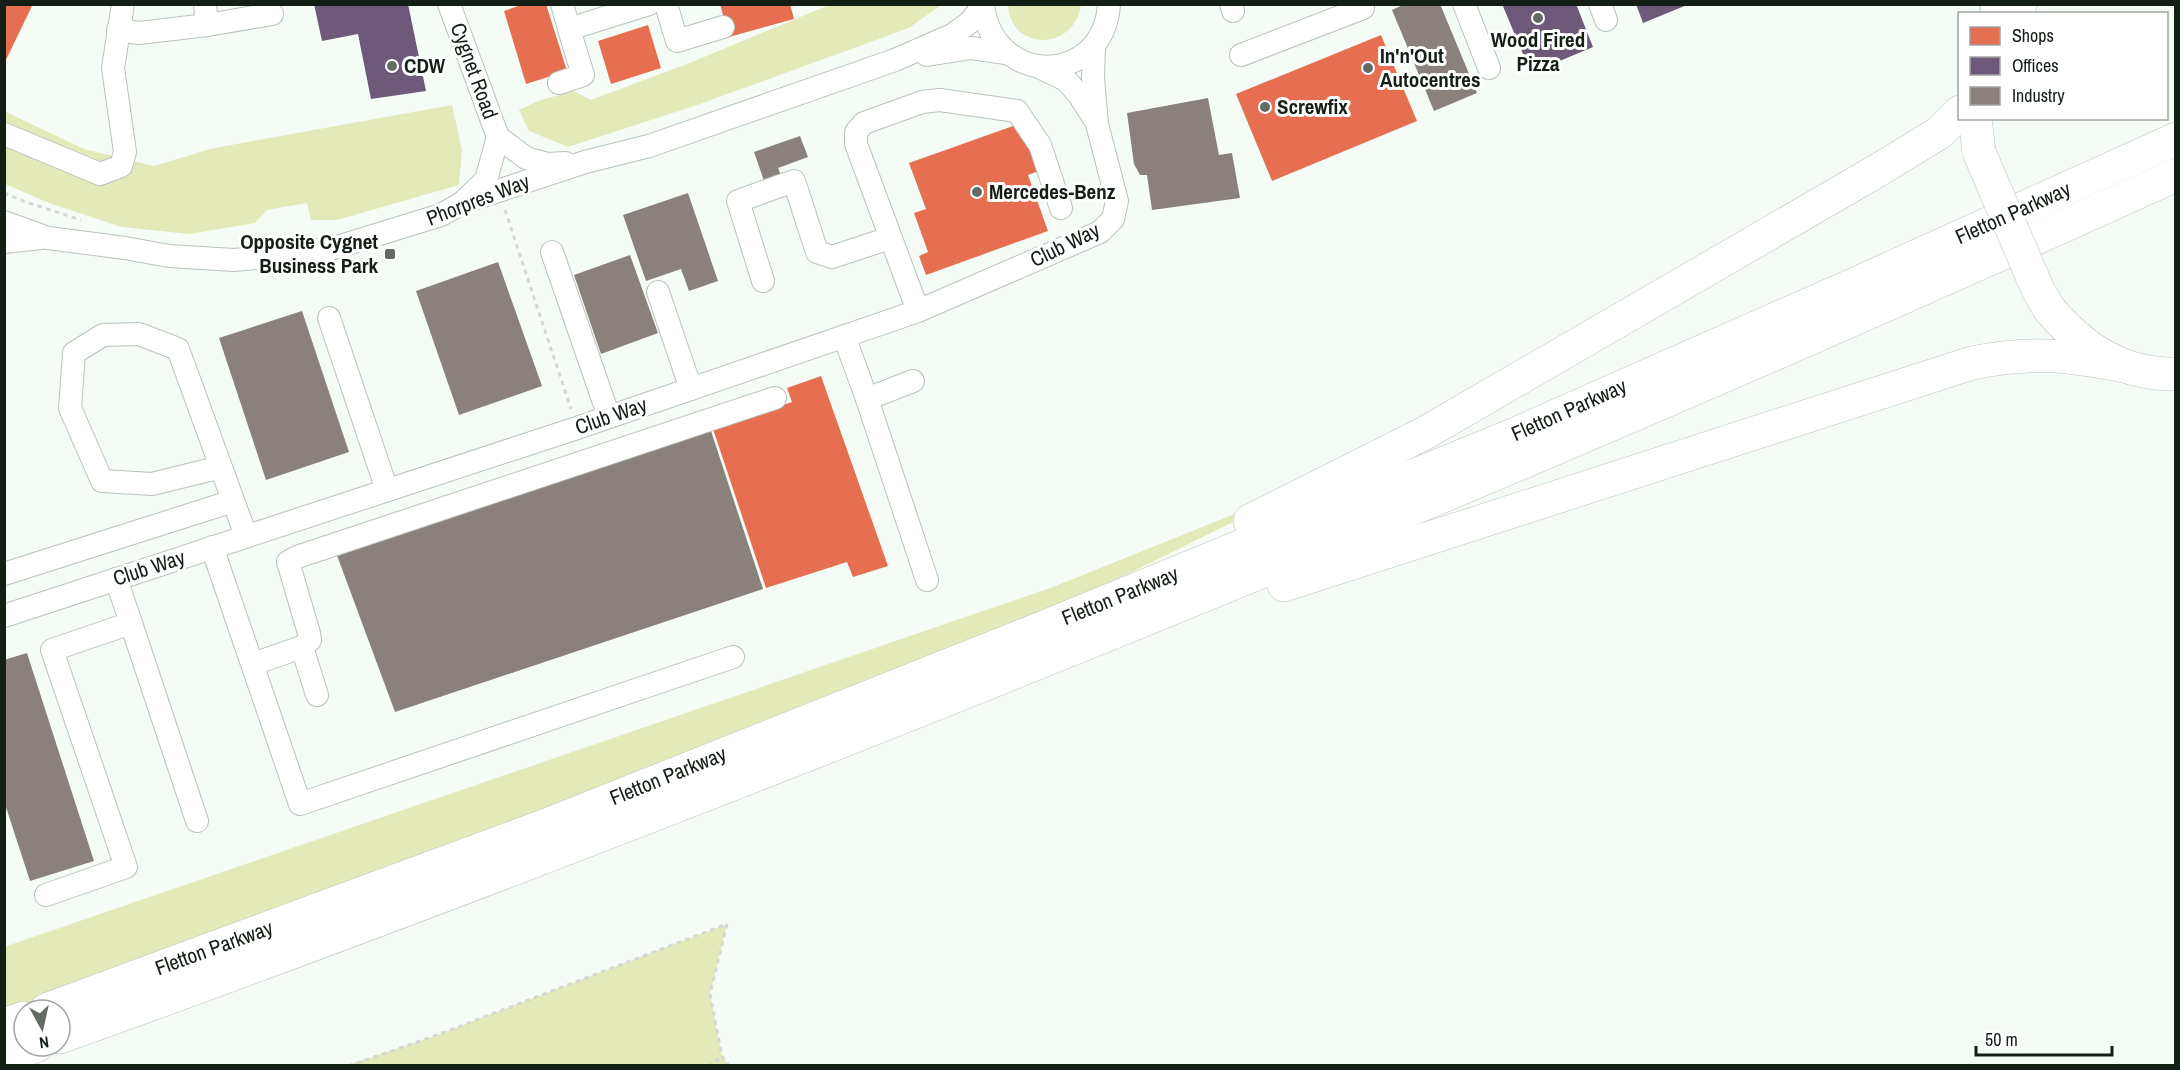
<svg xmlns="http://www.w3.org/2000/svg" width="2180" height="1070" viewBox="0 0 2180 1070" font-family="'Archivo Narrow',sans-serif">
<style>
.green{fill:#e3e9b9}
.shops{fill:#e76f51}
.offices{fill:#6d597a}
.industry{fill:#8a817c}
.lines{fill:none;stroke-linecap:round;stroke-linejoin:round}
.minor-casing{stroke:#b9c2bb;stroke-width:24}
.major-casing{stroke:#b9c2bb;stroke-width:30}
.highway-casing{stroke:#b9c2bb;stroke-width:34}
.path{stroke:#d5d7d5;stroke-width:3;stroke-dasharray:4.5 4.5;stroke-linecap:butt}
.minor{stroke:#fefffe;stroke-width:22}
.major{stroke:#fefffe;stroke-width:28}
.highway{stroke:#fefffe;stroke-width:33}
.highway-bridge-casing{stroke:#b9c2bb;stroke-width:34;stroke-linecap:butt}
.highway-bridge{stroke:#fefffe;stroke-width:33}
.poi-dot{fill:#626c64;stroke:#fff;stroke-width:2}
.labels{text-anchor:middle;stroke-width:6;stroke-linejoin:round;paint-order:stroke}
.poi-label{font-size:21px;font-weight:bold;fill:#131e15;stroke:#fff;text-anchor:start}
.street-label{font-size:21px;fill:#131e15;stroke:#fff}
</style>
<rect width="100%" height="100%" fill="#f5fcf6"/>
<g class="green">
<polygon points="829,5 941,5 909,28 700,104 568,147 529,131 519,110 538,101 573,91 591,100 697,60"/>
<path d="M1008,5v-1l73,1c-8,48 -71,45 -73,0z"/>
<polygon points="452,105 462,150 459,185 337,220 311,220 307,203 267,210 255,223 189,234 122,227 49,203 5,184 4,111 84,149 154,166 214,148"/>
<polygon points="1314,482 1069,603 751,734 5,1013 4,947 1053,587"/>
<polygon points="727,924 710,994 722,1056 729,1065 348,1065 429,1038"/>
</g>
<g class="shops">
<polygon points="4,4 33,4 4,64"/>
<polygon points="524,4 546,4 567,71 526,84 504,11"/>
<polygon points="720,4 790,4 794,19 729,37"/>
<polygon points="648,25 661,68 611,84 598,41"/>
<polygon points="1381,35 1417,121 1272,181 1236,94"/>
<polygon points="1024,122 1041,170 1028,175 1048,231 926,275 919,256 928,252 914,213 926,209 909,163"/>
<polygon points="821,376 888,566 853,577 847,562 766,588 713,429 792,402 787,388"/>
</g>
<g class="offices">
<polygon points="314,4 408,4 426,91 371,99 358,34 322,41"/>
<polygon points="1502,4 1576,4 1593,47 1531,73"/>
<polygon points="1636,4 1687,4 1687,5 1643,23"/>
</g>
<g class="industry">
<polygon points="1405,4 1440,4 1477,93 1434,111 1392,10"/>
<polygon points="1208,98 1219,155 1232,153 1240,198 1152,210 1147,175 1140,175 1134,164 1127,113"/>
<polygon points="800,136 808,157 778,168 782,178 765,184 754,152"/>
<polygon points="688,193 718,281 689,291 681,269 646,281 623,215"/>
<polygon points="630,255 658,333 601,354 574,275"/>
<polygon points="498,262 542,386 459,415 416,291"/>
<polygon points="302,311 349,452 266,480 219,338"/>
<polygon points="711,431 763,589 395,712 335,550"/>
<polygon points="27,653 94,861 30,881 4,801 4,660"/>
</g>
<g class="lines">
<g class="minor-casing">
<g id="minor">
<polyline points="205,4 207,25 272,14"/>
<polyline points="449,4 498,137 526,158 548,164 566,163"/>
<polyline points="562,4 569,29"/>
<polyline points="666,4 677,41 723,27"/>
<path d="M983,4c9,84 121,83 126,0"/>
<polyline points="1231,4 1233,11"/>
<polyline points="1464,4 1489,68"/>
<polyline points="1600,4 1606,20"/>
<polyline points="118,30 139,33 207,25"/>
<polyline points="927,55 971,48 1006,53"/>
<polyline points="1241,55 1363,8 1362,4"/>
<polyline points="1039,67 1066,80 1079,95 1095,120"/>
<polyline points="559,83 583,75 569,29 649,4"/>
<polyline points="4,134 100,174 121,166 125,152 113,68 123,4"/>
<polyline points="465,200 486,180 498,137"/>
<polyline points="4,222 48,238 125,248 169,256 234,260 279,256 334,248 441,215 462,203 585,162 649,146 895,60 952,35 969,23 983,6"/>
<polyline points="4,242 41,238"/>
<polyline points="552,252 609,417"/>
<polyline points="763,281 738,201 794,181 817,252 832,257 890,238"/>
<polyline points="658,292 691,389"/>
<polyline points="918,311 856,144 856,132 864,123 922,102 940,100 1017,111 1040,145 1061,208"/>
<polyline points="329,318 387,490"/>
<polyline points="844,336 867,399 913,381"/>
<polyline points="867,399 927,580"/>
<polyline points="221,467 152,484 102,481 70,408 74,353 103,335 139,334 178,349 246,536"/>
<polyline points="212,547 300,804 733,657"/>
<polyline points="4,574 233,501"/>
<polyline points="4,616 577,428 918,311 1100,232 1113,219 1117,201 1097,124 1093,78 1094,46"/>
<polyline points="131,623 197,821"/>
<polyline points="302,647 310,640 309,633 288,562 297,557 775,398"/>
<polyline points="253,664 302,647 317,695"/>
<polyline points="46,895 126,867 52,650 131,623 116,579"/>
</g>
</g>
<g class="major-casing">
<polyline id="major" points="1994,14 1995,4"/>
</g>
<g class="highway-casing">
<g id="highway">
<polyline points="2011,14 2020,4"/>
<polyline points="1975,118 1979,152"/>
<path d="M2050,310c34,39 71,65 126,64"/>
<polyline points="1250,521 1425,433 1875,172 1939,133 1960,112"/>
<path d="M1284,585l688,-222c59,-12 94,-8 152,3"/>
<polyline points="46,1010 544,826 1032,632 1513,435 1855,284 2176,139"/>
<polyline points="4,1025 24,1018"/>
<path d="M60,1037c252,-90 503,-186 752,-284 459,-181 914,-373 1364,-578"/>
<polyline points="4,1057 36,1046"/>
</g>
</g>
<g class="path">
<polyline points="4,193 23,201 81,220"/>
<polyline points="505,210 571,409"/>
<polyline points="727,924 710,994 722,1056 729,1066"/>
<polyline points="348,1066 429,1038 727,924"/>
<polyline points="708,1066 722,1057"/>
</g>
<use href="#minor" class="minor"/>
<use href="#major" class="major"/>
<use href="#highway" class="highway"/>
<g class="highway-bridge-casing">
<polyline id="highway-bridge" points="1979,152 2038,290 2050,310"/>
</g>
<use href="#highway-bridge" class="highway-bridge"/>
</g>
<g class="poi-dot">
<circle cx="1538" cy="18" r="6"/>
<circle cx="392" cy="66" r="6"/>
<circle cx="1368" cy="68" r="6"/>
<circle cx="1265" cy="107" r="6"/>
<circle cx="977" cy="192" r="6"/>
<rect x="384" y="248" width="12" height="12" rx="3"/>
</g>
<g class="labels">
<g class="poi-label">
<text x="1538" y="47" text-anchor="middle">Wood Fired<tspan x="1538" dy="24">Pizza</tspan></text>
<text x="1380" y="63">In'n'Out<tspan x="1380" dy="24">Autocentres</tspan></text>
<text x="404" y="73">CDW</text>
<text x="1277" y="114">Screwfix</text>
<text x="989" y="199">Mercedes-Benz</text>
<text x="378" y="249" text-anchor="end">Opposite Cygnet<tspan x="378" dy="24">Business Park</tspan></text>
</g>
<g class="street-label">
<text transform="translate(474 71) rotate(70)" y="7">Cygnet Road</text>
<text transform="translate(478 200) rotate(-21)" y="7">Phorpres Way</text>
<text transform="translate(2013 213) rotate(-24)" y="7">Fletton Parkway</text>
<text transform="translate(1065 245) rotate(-26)" y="7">Club Way</text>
<text transform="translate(1569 410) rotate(-24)" y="7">Fletton Parkway</text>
<text transform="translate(611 416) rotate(-19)" y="7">Club Way</text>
<text transform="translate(149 568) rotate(-18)" y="7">Club Way</text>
<text transform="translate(1120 596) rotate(-22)" y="7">Fletton Parkway</text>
<text transform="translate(668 776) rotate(-22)" y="7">Fletton Parkway</text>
<text transform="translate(214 948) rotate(-20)" y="7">Fletton Parkway</text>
</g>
</g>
<rect width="2180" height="1070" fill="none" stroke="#131e15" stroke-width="12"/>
<rect x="1958" y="12" width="210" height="108" fill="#ffffff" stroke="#a1a5a1" stroke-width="1.5"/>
<rect x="1970" y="27" width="30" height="18" fill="#e76f51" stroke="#a1a5a1" stroke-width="1.5"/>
<text x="2012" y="42" font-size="18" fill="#131e15">Shops</text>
<rect x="1970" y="57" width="30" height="18" fill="#6d597a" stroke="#a1a5a1" stroke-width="1.5"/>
<text x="2012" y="72" font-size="18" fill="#131e15">Offices</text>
<rect x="1970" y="87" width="30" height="18" fill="#8a817c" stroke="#a1a5a1" stroke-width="1.5"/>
<text x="2012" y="102" font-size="18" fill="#131e15">Industry</text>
<g transform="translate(42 1028) rotate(172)"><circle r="28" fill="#ffffff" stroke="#a1a5a1" stroke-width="1.5"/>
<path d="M0-4.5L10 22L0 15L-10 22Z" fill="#626c64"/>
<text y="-9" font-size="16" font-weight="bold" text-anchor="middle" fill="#131e15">N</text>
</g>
<path d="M1976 1046v9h136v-9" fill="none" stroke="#131e15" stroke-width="3"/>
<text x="1985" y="1046" font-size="18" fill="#131e15" stroke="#ffffff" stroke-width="4.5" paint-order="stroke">50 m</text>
</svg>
